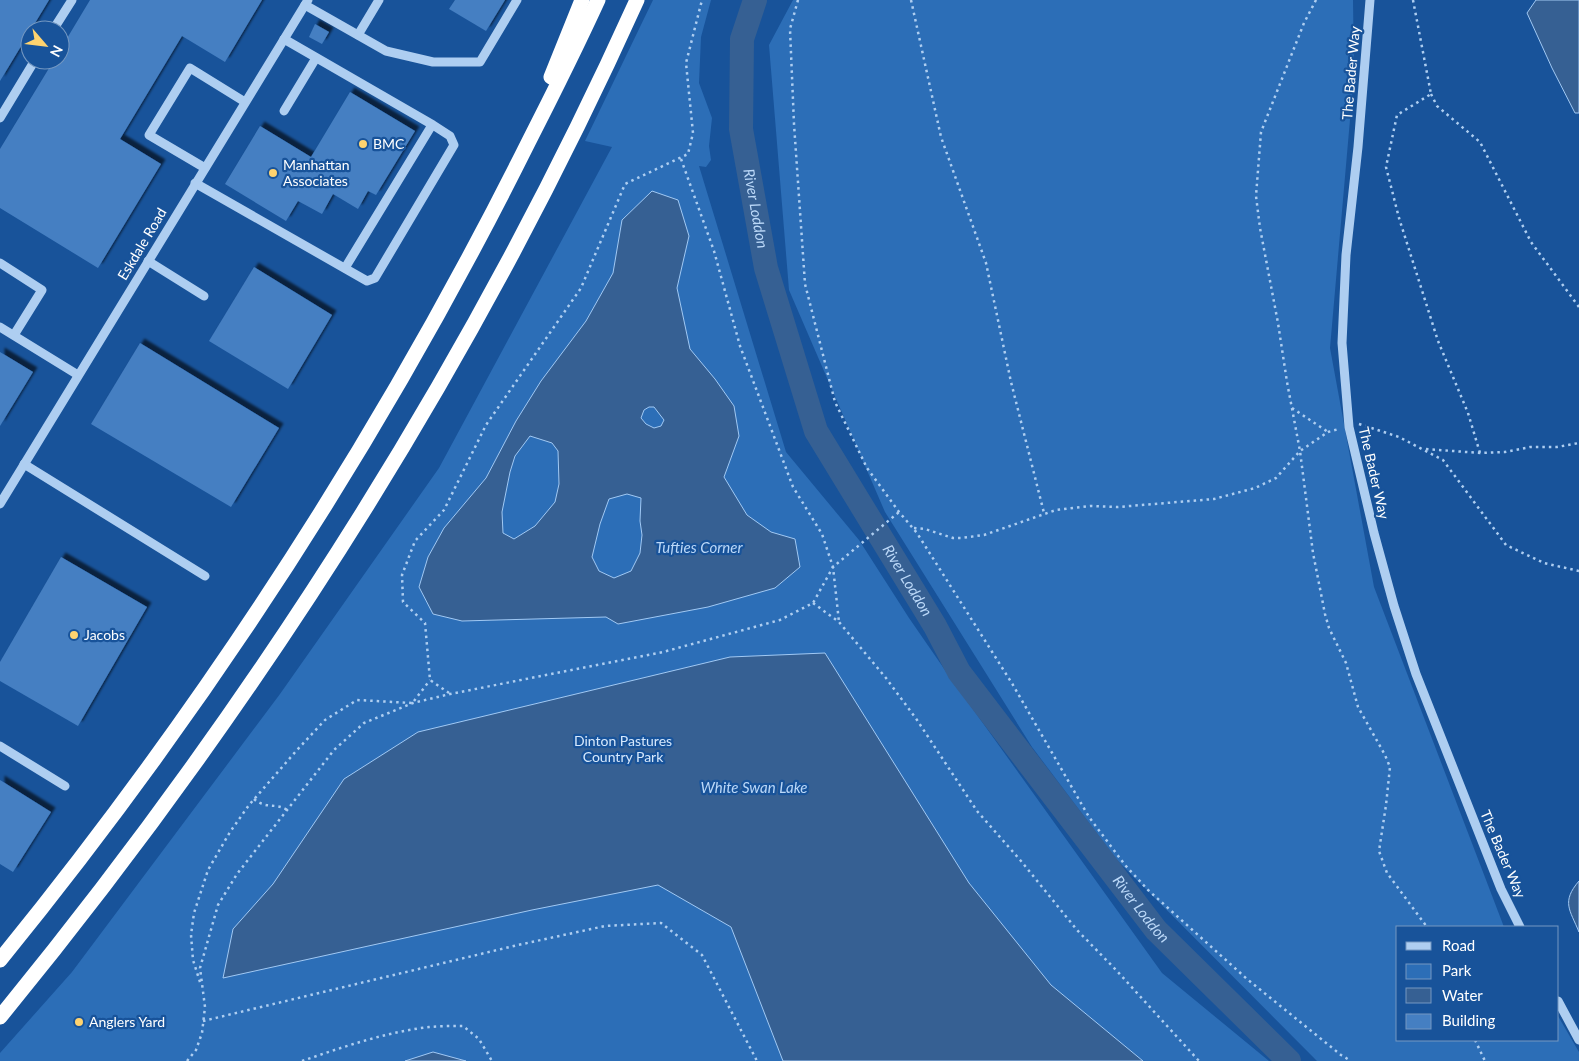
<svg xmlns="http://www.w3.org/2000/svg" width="1579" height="1061" viewBox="0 0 1579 1061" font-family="Lato,sans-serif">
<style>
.green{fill:#2c6eb7}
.water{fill:#366093;stroke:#a1c9f4;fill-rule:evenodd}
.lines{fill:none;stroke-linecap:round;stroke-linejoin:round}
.river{stroke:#366093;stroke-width:24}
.building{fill:#457fc2;filter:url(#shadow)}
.path{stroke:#aecef1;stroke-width:2.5;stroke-dasharray:2.5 4;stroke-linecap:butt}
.minor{stroke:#aecef1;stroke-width:9}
.highway{stroke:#fff;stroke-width:15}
.poi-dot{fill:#ffd36f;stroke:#18539a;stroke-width:2}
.labels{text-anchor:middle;stroke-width:4.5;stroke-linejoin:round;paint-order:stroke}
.street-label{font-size:14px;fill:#fff;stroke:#18539a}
.poi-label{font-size:14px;fill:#fff;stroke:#18539a;text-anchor:start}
.park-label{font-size:14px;fill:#d6e8fc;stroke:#18539a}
.water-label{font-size:15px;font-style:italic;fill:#bbd8f8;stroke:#18539a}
</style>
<defs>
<filter id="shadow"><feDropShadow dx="4.5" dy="-4.5" stdDeviation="1" flood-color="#0009"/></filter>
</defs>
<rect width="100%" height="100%" fill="#18539a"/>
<g class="green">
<polygon points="653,0 711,0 701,37 699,83 712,118 709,146 711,160 706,167 699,166 786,452 859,540 909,618 947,673 1162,973 1269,1061 0,1061 0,1053 72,972 280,694 439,468 612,147 585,141"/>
<polygon points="793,0 1353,0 1354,74 1330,348 1374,587 1504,927 1398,927 1398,1040 1558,1040 1558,1016 1579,1052 1579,1061 1317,1061 1116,859 1032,747 885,512 789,290 769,45"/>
</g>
<g class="water">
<polygon points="1536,0 1579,0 1579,113 1575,113 1552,68 1527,13"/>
<path d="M652,191l26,9 11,36 -12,52 13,61 25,30 19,27 5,30 -15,41 23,38 24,17 24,7 5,28 -25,21 -67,19 -90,17 -12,-7 -144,4 -29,-7 -14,-27 9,-30 16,-29 42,-50 30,-57 25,-40 45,-60 27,-48 9,-53zM649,407h5l10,13 -3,6 -7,2 -8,-4 -5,-6 3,-8zM530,436l22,7 6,8 1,33 -4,18 -20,24 -21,13 -11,-6 -1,-21 8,-40 5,-16zM627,494l14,4 -1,23 2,14 -2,18 -9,18 -17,7 -15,-7 -7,-14 8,-33 9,-25z"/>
<polygon points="825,653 969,883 1051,985 1143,1061 783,1061 731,927 658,885 532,910 223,978 233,929 273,884 344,779 418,732 730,657"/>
<path d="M1579,881v51c-9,-22 -18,-30 0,-51z"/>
<polygon points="433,1052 466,1061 405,1061"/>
</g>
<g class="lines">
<path class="river" id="s1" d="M755,0l-13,39 -1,90 25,139 50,163 119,195 24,46 197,258 133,131"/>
</g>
<g class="building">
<polygon points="0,0 49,0 0,81"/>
<polygon points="90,0 262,0 225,62 182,36 120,139 161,164 98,268 0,208 0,149 54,60 60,60 60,50"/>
<polygon points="455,0 505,0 486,31 449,9"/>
<polygon points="315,24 329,32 322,44 309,37"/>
<polygon points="350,92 415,131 376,195 368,191 358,209 333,194 322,214 298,201 286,221 225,184 260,126 311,157"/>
<polygon points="254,267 332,315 288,389 209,341"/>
<polygon points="140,343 279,428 231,507 91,424"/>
<polygon points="0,352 33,372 0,426"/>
<polygon points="61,557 147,607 78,726 0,681 0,662"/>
<polygon points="0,780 51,812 13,872 0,864"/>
</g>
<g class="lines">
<g class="path">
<polyline points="798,0 790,29 794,124 805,284 835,402 867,468 899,512 917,533 1013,685 1089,817 1125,865 1148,890 1247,979 1341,1055 1351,1061"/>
<polyline points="911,0 941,137 986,263 1011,382 1044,513"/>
<polyline points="1316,0 1304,23 1261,132 1256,196 1260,228 1278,323 1287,382 1300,451 1313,553 1325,614 1329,628 1346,663 1358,707 1385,755 1390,767 1386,805 1379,851 1387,873 1427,927"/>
<polyline points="1413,0 1431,94 1397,115 1386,167 1399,218 1438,341 1468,413 1480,453"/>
<polyline points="1431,94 1437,106 1480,142 1531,242 1579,307"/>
<polyline points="681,159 714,251 740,346 793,487 822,534 833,567 839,622"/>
<polyline points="1292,408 1328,432"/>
<polyline points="1359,424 1399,437 1443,460 1506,545 1544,563 1579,571"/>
<polyline points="1426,449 1480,453 1505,452 1530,447 1557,447 1579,443"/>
<polyline points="914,528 925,529 953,538 961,538 984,535 1056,510 1090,506 1118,507 1214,499 1255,488 1276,478 1300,451 1328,432 1339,429"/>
<polyline points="813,603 839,622 886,678 917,720 977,811 1021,861 1077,930 1117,971 1199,1061"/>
<polyline points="449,693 430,680 425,623 403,602 402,575 415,541 444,510 486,425 581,288 625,184 688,154 693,133 686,63 702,0"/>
<polyline points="414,701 430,680"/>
<path d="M254,799c13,11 21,3 33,11"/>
<polyline points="200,982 193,960 191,935 194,913 208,870 230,832 249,805 297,750 325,720 357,700 412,703"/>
<polyline points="203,1021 518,945 605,926 661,923 702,955 757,1061"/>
<polyline points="1475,1040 1485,1061"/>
<polyline points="187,1061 196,1050 202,1033 205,1007 200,968 218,905 237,874 334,750 364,723 413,703 450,694 663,652 780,620 813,603 833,567 899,512"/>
<path d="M302,1061c41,-14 84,-29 127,-34 11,-1 23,-1 34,-1l16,13 13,22"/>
</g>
<g class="minor">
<polyline points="1370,0 1358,147 1346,255 1342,343 1349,427 1374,533 1394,606 1416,674 1501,889 1520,927"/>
<polyline points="305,5 386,51 433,62 480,62 517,0"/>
<polyline points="53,30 72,0"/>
<polyline points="358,35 379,0"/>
<polyline points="284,111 316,58"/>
<polyline points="0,118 35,60"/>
<polyline points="205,168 149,135 190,68 245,102"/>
<polyline points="195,183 367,281 375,278 454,145 450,136 433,125 284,39"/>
<polyline points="148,261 204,296"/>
<polyline points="0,263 42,290 14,335"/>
<polyline points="345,268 432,125"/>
<polyline points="0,327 78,375"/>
<polyline points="24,464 205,576"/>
<polyline points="0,504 308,0"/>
<polyline points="0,746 65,786"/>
<polyline points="1558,1001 1579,1040"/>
</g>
<g class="highway">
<polyline points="551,77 582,0"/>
<path d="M0,960c205,-252 383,-526 528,-817 24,-47 48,-95 70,-143"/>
<path d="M0,1017c254,-310 472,-651 637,-1017"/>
</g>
</g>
<g class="poi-dot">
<circle cx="363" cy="144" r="5"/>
<circle cx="273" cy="173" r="5"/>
<circle cx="74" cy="635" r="5"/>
<circle cx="79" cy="1022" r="5"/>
</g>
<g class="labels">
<g class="street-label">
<text transform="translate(1351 73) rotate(-85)" y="5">The Bader Way</text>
<text transform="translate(142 244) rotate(-59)" y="5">Eskdale Road</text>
<text transform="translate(1374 473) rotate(77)" y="5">The Bader Way</text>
<text transform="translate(1503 854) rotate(67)" y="5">The Bader Way</text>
</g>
<g class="poi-label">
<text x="373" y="149">BMC</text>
<text x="283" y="170">Manhattan<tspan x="283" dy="16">Associates</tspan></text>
<text x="84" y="640">Jacobs</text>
<text x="89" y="1027">Anglers Yard</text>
</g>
<g class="park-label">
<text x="623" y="746">Dinton Pastures<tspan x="623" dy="16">Country Park</tspan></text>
</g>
<g class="water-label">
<text dy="5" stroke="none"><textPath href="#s1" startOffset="212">River Loddon</textPath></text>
<text x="699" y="553">Tufties Corner</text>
<text dy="5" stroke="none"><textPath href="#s1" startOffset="618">River Loddon</textPath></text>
<text x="754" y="793">White Swan Lake</text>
<text dy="5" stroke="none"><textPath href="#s1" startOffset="1022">River Loddon</textPath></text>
</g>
</g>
<rect x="1396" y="926" width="162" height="115" fill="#18539a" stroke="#7498c2"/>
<rect x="1406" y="942" width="25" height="8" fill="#aecef1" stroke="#7498c2"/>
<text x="1442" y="951" font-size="15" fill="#ffffff">Road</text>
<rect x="1406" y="964" width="25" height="15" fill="#2c6eb7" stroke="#7498c2"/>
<text x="1442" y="976" font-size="15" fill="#ffffff">Park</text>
<rect x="1406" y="988" width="25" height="15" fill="#366093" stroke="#7498c2"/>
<text x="1442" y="1001" font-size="15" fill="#ffffff">Water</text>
<rect x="1406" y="1014" width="25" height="15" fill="#457fc2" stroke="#7498c2"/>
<text x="1442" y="1026" font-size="15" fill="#ffffff">Building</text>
<g transform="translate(45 45) rotate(118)"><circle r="24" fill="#18539a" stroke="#7498c2"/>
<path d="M0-4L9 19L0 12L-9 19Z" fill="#ffd36f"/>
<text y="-8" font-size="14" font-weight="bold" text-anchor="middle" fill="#ffffff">N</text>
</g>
</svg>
